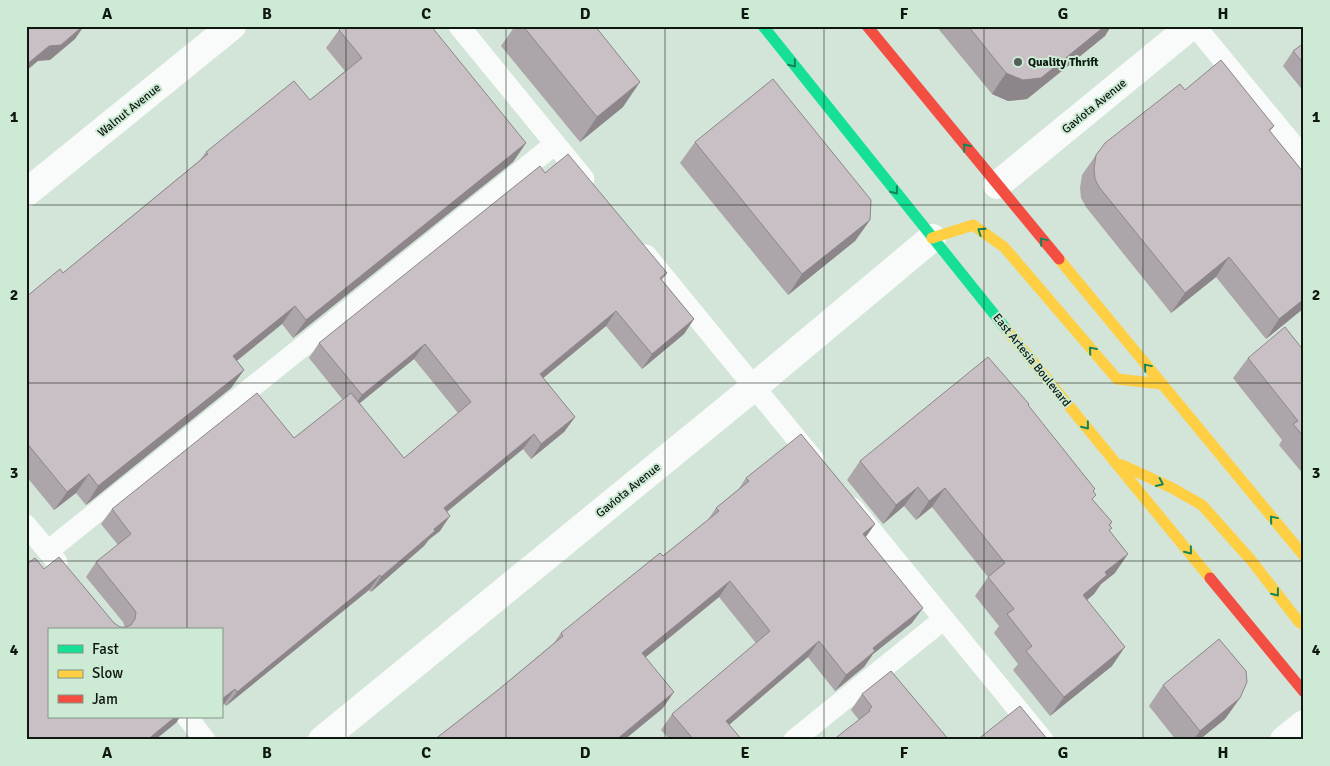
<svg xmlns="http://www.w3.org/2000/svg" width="1330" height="766" viewBox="0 0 1330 766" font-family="Signika,sans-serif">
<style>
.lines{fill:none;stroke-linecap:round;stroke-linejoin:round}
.lane{stroke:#f8fbf9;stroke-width:21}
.street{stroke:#f8fbf9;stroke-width:28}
.fast{stroke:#16e098;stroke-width:11}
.slow{stroke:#ffcf43;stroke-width:11}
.jam{stroke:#f24e42;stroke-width:11}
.wall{fill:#aca5a9;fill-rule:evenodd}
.shaded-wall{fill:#8c868a}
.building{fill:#c8c0c5;stroke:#8c868a}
.oneway{stroke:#12865b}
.grid{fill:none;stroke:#0e1811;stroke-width:1;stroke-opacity:0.55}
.poi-dot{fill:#535f57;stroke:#cdead5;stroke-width:2}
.labels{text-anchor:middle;stroke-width:4;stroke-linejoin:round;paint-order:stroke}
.poi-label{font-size:12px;font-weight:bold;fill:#0e1811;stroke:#cdead5;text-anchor:start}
.street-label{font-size:12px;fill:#0e1811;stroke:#cdead5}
.neatline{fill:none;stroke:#0e1811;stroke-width:2}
.grid-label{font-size:16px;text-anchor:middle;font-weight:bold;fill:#0e1811}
</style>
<rect width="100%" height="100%" fill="#d3e4d8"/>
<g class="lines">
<g class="lane">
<polyline points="459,26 584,179"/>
<polyline points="1195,26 1304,158"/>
<polyline points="646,255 814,460"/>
<polyline points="853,508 1043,740"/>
<polyline points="26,525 57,562"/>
<polyline points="48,551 555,144"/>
<polyline points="187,717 205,740"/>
<polyline points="794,740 944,619"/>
</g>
<g class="street">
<polyline points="997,185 1191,26"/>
<polyline points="26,193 232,26"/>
<polyline points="322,740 754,387 932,238"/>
<polyline points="1284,740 1304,724"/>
</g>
<polyline class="fast" points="763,26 1006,329"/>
<g class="slow">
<polyline points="932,238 973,225 1004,247 1117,379 1162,384"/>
<polyline points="1059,259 1304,556"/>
<polyline points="1006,329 1210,578"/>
<polyline points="1122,465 1172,488 1202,505 1251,560 1299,622 1304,625"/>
</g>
<g class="jam">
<polyline points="867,26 1059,259"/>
<polyline points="1210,578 1304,692"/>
</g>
</g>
<g class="wall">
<polygon points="515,26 595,26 623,107 580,142 501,46"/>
<polygon points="936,26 1111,26 1105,36 1032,95 1027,99 1008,101 992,94"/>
<polygon points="339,30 526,143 513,162 293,338 282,324 237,361 244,370 231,388 86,505 76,493 54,510 26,476 26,297 63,273 200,160 206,152 310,100 345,71 326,48"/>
<polygon points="1304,43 1304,92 1283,66 1293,51"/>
<polygon points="1185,90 1274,126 1270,131 1304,173 1304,308 1266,339 1216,277 1171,313 1086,207 1081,198 1080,188 1082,175 1096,155"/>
<polygon points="695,142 870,220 855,241 788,295 680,163"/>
<path d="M545,173l122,100 -5,7 32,39 -10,15 -42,35 -36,-43 -63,52 32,39 -11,15 -33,27 -8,-10 -76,63 -7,19 -11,9 -5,6 -53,46 -2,-2 -143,116 -2,-2 -3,2v-76l-45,93 -132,-154 70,54 6,4h5l-2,-5 -37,-45 10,-15 22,-17 -17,-21 11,-15 182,-71 49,-38 -34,-42 10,-15zM414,359l44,54 -54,45 -45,-54z"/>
<polygon points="1304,351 1304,475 1279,445 1282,440 1233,378 1248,358"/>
<polygon points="1028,406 1093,492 1093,500 1112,522 1110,526 1110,531 1115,573 1101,584 1094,594 1087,600 1112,666 1050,716 1013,670 1018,664 994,633 999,626 975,596 988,577 932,507 916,520 904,506 883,524 847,480 860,461"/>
<polygon points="746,478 875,524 866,537 912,623 873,654 864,667 835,691 808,657 729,725 742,740 670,740 661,730 672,714 756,643 719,597 646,657 663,708 624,740 434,740 498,690 554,643 561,633 663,556 707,521 716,508 738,490"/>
<polygon points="1163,685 1240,698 1225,719 1199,740 1176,740 1149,706"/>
<polygon points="862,694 949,740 859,720 851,710"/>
</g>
<g class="shaded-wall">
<polygon points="83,26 84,26 75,39 50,60 38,61 26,71 26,65 49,46"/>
<polygon points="1105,26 1111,26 1105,36 1027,99 1008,101 992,94 1006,73"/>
<polygon points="640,82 623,107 580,142 597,117"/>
<polygon points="526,143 513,162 293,338 306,320"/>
<polygon points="870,220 855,241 788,295 802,274"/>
<polygon points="1229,257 1216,277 1171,313 1185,293"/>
<polygon points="1304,299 1304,308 1266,339 1279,319"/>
<polygon points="295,306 282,324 220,374 233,356"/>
<polygon points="616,311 606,326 530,389 540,374"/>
<polygon points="694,319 684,334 642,369 652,354"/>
<polygon points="425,344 414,359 351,410 362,395"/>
<polygon points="244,370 231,388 86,505 98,486"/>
<polygon points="575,417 564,432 531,459 541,444"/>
<polygon points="534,434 523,449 433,523 444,508"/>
<polygon points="89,474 76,493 54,510 67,492"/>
<polygon points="918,487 904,506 883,524 896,505"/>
<polygon points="945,488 932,507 916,520 929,501"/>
<polygon points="450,516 440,531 429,539 424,546 371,592 381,577 434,529"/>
<polygon points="875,524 863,540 863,534"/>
<polygon points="1128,554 1115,573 1101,584 1094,594 1070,614 1083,595 1105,572"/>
<polygon points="380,575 369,590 226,706 237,692"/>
<polygon points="730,581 719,597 631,669 642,653"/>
<polygon points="923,608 912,623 873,654 864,667 835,691 846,675 873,648"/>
<polygon points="819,641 808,657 715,737 726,721"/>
<polygon points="1125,647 1112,666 1050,716 1064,697"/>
<polygon points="235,689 224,704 221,706 222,699"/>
<polygon points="674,692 663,708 624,740 616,740"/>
<polygon points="1240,698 1225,719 1199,740 1193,740 1200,731"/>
<polygon points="175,717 180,717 176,723 155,740 147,740"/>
</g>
<g class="building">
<polygon points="26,26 83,26 61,45 49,46 26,65"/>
<polygon points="343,26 431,26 526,143 306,320 295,306 233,356 244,370 98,486 89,474 67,492 26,442 26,297 60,269 63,273 208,154 206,152 294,81 310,100 362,58 339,30"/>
<polygon points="523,26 595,26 640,82 597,117"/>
<polygon points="968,26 1105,26 1041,78 1023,80 1006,73"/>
<polygon points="1304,43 1304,64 1293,51"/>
<polygon points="1221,60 1274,126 1269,130 1304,173 1304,299 1279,319 1229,257 1185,293 1099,187 1095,179 1094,169 1096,155 1105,143 1180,84 1185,90"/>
<polygon points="773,79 871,200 870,220 802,274 695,142"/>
<polygon points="568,154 667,273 660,278 694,319 652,354 616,311 540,374 575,417 541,444 534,434 444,508 450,516 434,529 435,531 381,577 380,575 237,692 235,689 222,699 221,630 49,630 49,717 175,717 147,740 26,740 26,565 35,558 44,569 59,557 114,623 120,627 126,627 131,625 135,619 136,612 133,608 96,562 131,534 112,509 257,393 294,438 351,393 404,458 471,402 425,344 362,395 319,343 540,166 545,173"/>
<polygon points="1285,327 1304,351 1304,437 1293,424 1298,421 1248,358"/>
<polygon points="988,357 1029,404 1028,405 1095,489 1093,491 1096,495 1092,499 1112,522 1109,525 1112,528 1109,530 1128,554 1105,572 1107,575 1083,595 1125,647 1064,697 1026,651 1032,646 1007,614 1014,609 988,577 1005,563 945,488 929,501 918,487 896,505 860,461"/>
<polygon points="801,434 875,524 863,534 923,608 873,648 875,651 846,675 819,641 726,721 742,740 694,740 672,714 770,631 730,581 642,653 674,692 616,740 434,740 498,690 563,636 561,633 609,594 660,553 663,556 719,511 716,508 749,481 746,478"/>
<polygon points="1219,639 1246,671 1247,682 1240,698 1200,731 1163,685"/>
<polygon points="891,671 949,740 833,740 870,711 869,709 872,707 862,694"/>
<polygon points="1020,706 1048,740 977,740"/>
</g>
<defs><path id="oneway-chevron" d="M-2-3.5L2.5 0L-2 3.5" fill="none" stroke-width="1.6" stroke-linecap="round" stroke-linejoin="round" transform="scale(1.25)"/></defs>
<g class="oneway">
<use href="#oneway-chevron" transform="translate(793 64) rotate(51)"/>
<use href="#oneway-chevron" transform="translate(966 147) rotate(-129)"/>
<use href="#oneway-chevron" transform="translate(895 191) rotate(51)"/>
<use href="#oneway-chevron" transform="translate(981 231) rotate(-145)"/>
<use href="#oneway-chevron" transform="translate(1043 241) rotate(-130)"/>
<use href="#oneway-chevron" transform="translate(1092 350) rotate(-131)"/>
<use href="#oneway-chevron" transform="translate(1147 367) rotate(-130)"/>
<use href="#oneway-chevron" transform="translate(1086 426) rotate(51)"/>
<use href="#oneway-chevron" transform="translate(1160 483) rotate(25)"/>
<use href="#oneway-chevron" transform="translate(1273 519) rotate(-130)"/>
<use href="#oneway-chevron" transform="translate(1189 551) rotate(51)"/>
<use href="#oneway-chevron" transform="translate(1276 593) rotate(52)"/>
</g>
<path class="grid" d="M187,26v604M346,26v714M506,26v714M665,26v714M824,26v714M984,26v714M1143,26v714M26,205h1278M26,383h1278M26,561h1278M187,717v23"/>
<circle class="poi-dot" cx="1018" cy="62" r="5"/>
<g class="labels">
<g class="poi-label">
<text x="1028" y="66">Quality Thrift</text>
</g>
<g class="street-label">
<text transform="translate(1094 106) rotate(-39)" y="4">Gaviota Avenue</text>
<text transform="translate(129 110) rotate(-39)" y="4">Walnut Avenue</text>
<text transform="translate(1032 360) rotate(51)" y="4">East Artesia Boulevard</text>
<text transform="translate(628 490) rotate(-39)" y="4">Gaviota Avenue</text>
</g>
</g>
<rect width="1330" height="766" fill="none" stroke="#cdead5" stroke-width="55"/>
<rect x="48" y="628" width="175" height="90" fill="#cdead5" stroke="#819687"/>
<rect x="58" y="645" width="25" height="8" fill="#16e098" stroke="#819687"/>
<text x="92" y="654" font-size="15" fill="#0e1811">Fast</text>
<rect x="58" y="670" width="25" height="8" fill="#ffcf43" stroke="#819687"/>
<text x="92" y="678" font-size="15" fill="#0e1811">Slow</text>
<rect x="58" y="695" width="25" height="8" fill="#f24e42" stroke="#819687"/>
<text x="92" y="704" font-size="15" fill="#0e1811">Jam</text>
<rect x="28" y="28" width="1274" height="710" class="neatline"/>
<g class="grid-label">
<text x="107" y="19">A</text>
<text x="267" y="19">B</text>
<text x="426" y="19">C</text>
<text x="585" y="19">D</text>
<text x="745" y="19">E</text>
<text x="904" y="19">F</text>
<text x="1063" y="19">G</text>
<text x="1223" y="19">H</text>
<text x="14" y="122">1</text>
<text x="1316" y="122">1</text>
<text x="14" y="300">2</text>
<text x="1316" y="300">2</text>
<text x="14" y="478">3</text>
<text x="1316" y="478">3</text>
<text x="14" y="655">4</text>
<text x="1316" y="655">4</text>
<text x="107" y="758">A</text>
<text x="267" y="758">B</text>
<text x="426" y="758">C</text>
<text x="585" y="758">D</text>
<text x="745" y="758">E</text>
<text x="904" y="758">F</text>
<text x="1063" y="758">G</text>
<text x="1223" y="758">H</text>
</g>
</svg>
